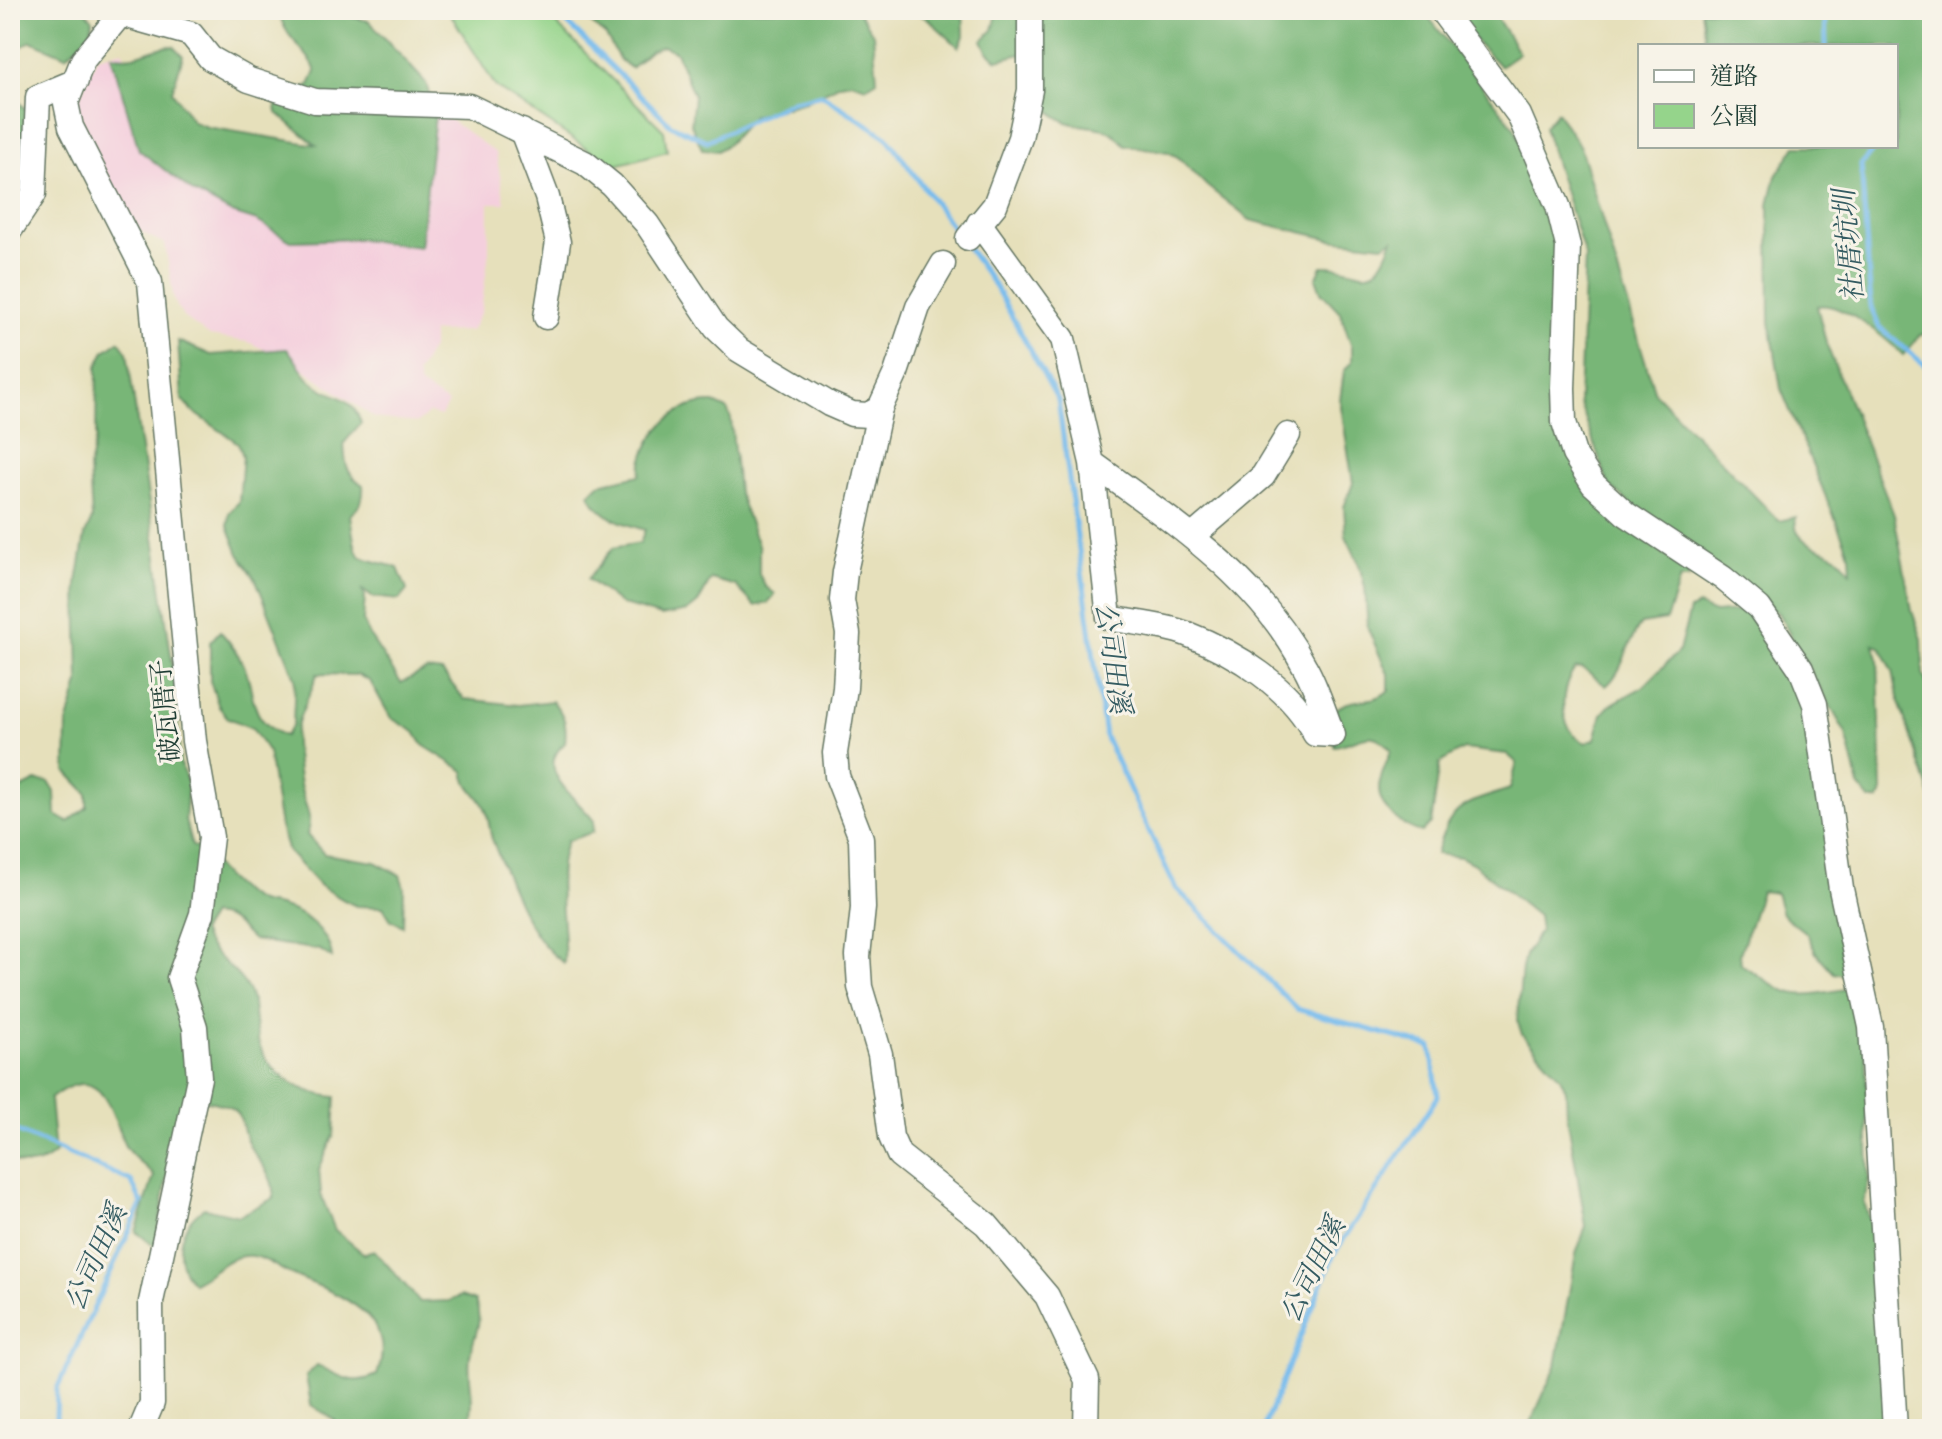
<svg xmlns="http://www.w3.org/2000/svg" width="1942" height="1439" viewBox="0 0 1942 1439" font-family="Cardo,'Noto Serif TC',serif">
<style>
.built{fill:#f4cfdd}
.green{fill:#95d48b;stroke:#5a8860;stroke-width:2}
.forest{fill:#78b677;stroke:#4c7a56;stroke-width:2}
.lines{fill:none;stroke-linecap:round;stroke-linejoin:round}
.stream{stroke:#76bbed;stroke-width:5}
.minor-casing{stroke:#657663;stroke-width:27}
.minor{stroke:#fff;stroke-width:24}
.labels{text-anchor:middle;stroke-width:6;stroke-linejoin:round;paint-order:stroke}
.street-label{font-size:26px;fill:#1f3d34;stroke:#f7f3e8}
.water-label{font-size:28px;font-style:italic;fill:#355c62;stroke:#f7f3e8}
</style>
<rect width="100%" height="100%" fill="#f7f3e8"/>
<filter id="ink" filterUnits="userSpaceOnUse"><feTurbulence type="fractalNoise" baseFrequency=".0125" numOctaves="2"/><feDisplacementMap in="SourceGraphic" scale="16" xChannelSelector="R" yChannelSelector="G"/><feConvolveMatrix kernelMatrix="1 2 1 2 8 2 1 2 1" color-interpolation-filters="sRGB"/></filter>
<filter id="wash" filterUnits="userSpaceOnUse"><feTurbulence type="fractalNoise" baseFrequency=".006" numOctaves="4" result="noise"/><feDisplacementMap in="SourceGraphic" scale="32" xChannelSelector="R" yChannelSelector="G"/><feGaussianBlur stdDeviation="1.8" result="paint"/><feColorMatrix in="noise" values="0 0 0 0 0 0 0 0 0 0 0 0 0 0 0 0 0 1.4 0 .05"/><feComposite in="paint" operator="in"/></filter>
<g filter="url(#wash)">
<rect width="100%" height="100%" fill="#e6e0bb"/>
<polygon class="built" points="123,50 143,125 245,215 415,114 442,114 496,153 505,203 489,203 489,251 481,312 471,331 432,332 432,348 417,374 420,385 448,403 441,416 429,413 417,423 375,418 298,365 248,342 210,336 183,317 174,300 165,244 139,231 111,186 76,105 97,57"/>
<polygon class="green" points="448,10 542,10 664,131 667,151 613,166 496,87"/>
<g class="forest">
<polygon points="10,10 85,10 93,20 90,35 66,56 31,41 10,54"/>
<path d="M289,10h32l48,11 57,62 9,33 -15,131 -62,-8 -67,2 -34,-20 -25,-8 -39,-21 -54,-42 -28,-95c28,7 37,-9 63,-9l9,10 -11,35 21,31 14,5 109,18 -39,-32 -2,-14 35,-14 6,-13c-7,-21 -28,-31 -35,-53z"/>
<polygon points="575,10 857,10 873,34 877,80 866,87 852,82 840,84 805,102 753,116 728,144 717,151 702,149 691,124 694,96 676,52 663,46 650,51 631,68 620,60 606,36"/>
<polygon points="911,10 963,10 964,36 959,47 926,17"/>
<path d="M998,10h425l91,117 48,110 -9,80 7,5 4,89 41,99 82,61 2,8h-9l-14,41 -25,4c-15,18 -16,47 -35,62l-23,-18 -8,1c-17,22 -17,61 11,74l9,-4 7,-25 8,-9 33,-18 36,-36 11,-41 8,-4 17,7 33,-3 21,24 45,89 26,199 3,53 -9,-2 -18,-20 -9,-19 -25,-20 -6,-21 -15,-2 -21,63 1,10c53,35 49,35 110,24l5,30 9,18 4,143 -5,23 7,23 31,204h-374l28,-63 20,-112 10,-28 -19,-111 -1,-25 -6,-13 -38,-43 -5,-14 5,-52 3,-13 15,-24 -2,-15 -64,-52 -13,-7 -25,-3c14,-50 29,-50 74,-65l7,-26 -10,-9 -43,-5 -24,14 -9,61 -9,8c-18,-4 -44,-23 -43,-44 0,-12 9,-26 12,-38 -21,-26 -30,-7 -57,-4l-1,-34c18,-18 38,-5 56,-22v-14l-21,-47 -3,-42 -7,-26 -12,-25 -2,-29 9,-24 -13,-83 4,-29 8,-10v-14l-12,-35 -19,-20 -5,-14 6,-12c38,-2 51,30 71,-27l-10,6 -53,-6 -80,-19 -43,-34 -29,-29 -10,-5 -43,-7c-17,-21 -28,-16 -51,-21 -31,-6 -42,-44 -52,-70l-25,6 -10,-9 -5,-11 11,-10z"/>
<polygon points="1445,10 1492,10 1519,53 1500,66"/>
<path d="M1701,10h231v323l-12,2 -17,20c-17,-17 -62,-54 -86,-49l9,37 68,172 18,96 10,28 1,35 9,21v104l-33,-97 -6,-31 -12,-23 -7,-4 4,15 4,132 -3,9h-9l-11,-14 -13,-52 -68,-121 -80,-48 -89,-80 -30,-83 6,-146 -41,-129 13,-15 23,35 75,246 124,128 17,-4c-5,28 27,29 43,41 5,4 9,11 12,14l-1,-17 -69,-166 -11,-67 -1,-118 7,-28 20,-30h100v-100h-190z"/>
<polygon points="10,93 28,111 29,169 10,150"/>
<path d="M119,341l8,11 49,337 4,74 8,21 -3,36 7,26 11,3c12,19 34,42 54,52 8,4 17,3 25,6 24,6 48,26 50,51l-12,-8 -67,-10c-16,-14 -19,-23 -42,-25l-10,16c8,25 34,35 46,57 8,14 7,34 10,49 8,36 44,57 79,60l-2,38 -15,34 2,26 14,35 29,24 11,-3 45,51 29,-1 12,-5 14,5c9,21 -1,34 -5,54 -4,26 9,47 -4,74h-130l-1,-9 -24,-15 -5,-29 11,-11c23,11 34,22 60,10 23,-62 -41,-81 -84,-100 -13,-5 -26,-17 -40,-19 -26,-3 -39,18 -60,27 -22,-22 -15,-59 11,-75l35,8 35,-18c0,-19 -9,-30 -20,-45 -21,-29 2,-45 -52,-53l-24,25 -5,13 -17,109 -20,-15 18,-56c-8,-11 -25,-20 -30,-32 -14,-37 -24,-85 -74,-45l5,54c-14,13 -27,15 -45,7v-366l26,-13 13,1 6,10 1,23 12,7 19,-15v-14l-21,-22 1,-47 12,-41 -2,-101 8,-47 7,-16 -3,-52 7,-29 1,-71 8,-16z"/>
<path d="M178,341l33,14 76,-6c10,10 13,22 23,31 20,19 41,12 51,43l-17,20c1,19 1,31 19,42 1,14 -2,21 -13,30 8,52 2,38 48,53l9,22 -8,10 -27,-3 -11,-8 4,7 -2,25 6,14 32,48 26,-13 15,2 22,27 54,6 34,-4c13,14 15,23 13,42 -33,27 13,56 29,78l-1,11 -26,9c-15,33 0,84 -3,122 -37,-25 -56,-84 -72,-124 -3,-10 -3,-22 -7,-31 -7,-15 -19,-20 -21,-37l-41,-26 -8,-13 -24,-14 -21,-37 -12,-6 -41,-1c-6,22 -23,45 -22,70 1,11 4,39 7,49 5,20 10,19 5,42l17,19 51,8 25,13 4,12 -1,39 -12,-6 -8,-13 -27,-1 -12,-6 -24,-14 -32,-34 -8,-25 -12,-75 -16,-24 -24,-10 -9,-11 -9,-26v-39l10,-11c10,11 19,23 25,37 11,30 4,53 40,68l8,-12 2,-46 -39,-98 -17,-26 -11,-28 1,-13 10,-11 4,-46 -5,-13 -47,-33 -9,-11z"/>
<path d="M714,403l13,6 4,10 7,73 21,56v26l6,12 10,8 -7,9 -13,3 -19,-20 -25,-7 -13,24 -10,8 -27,5 -41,-12 -32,-25 25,-31 27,-5 5,-13c-25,-8 -42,-11 -56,-36l10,-10 41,-9c4,-39 34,-73 74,-72z"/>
</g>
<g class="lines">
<g class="stream">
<polyline points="554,10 671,125 707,141 792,101 822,95 887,137 961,239"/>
<polyline points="1825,10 1826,46"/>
<polyline points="1876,146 1861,165 1871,307 1879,327 1932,371"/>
<polyline points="967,247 995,286 1058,400 1105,736 1175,887 1297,1009 1431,1047 1438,1096 1334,1254 1263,1429"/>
<polyline points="10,1128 131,1181 142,1203 57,1389 56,1418 61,1429"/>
</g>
</g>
</g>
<g filter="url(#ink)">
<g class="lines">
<g class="minor-casing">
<g id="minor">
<polyline points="124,10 83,60 66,103 71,127 150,282 194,741 211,837 202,914 179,978 195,1027 199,1078 151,1302 152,1403 141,1429"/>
<polyline points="1441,10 1519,115 1558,206 1568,246 1563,388 1564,422 1574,454 1593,484 1626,514 1723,578 1759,608 1801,669 1815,704 1841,889 1871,1027 1895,1429"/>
<polyline points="120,14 191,34 210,58 249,80 315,101 469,106 585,163 612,185 647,224 716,328 739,350 829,404 852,414 868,415 880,408 896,373 918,307 943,264"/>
<polyline points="522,131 547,197 558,242 546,317"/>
<path d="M979,223l84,116 29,124 17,155c25,5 54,7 78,16 50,19 103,53 128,100l18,1c-9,-22 -16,-47 -28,-68 -47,-90 -133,-146 -213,-204"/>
<polyline points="10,230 34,194 38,97 76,81"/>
<polyline points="968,238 995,205 1020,138 1030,90 1030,10"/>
<polyline points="880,408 845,572 842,600 848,634 845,688 835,753 837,776 861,838 863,908 858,956 860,987 880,1054 891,1137 899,1155 986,1224 1047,1296 1087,1380 1086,1429"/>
<polyline points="1193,536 1263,476 1288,435"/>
</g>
</g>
<use href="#minor" class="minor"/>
</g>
</g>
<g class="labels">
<g class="street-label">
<text transform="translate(165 711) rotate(-96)" y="9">破瓦厝子</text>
</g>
<g class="water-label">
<text transform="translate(1848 246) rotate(-95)" y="10">社厝坑圳</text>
<text transform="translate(1114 658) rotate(82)" y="10">公司田溪</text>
<text transform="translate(95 1257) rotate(-66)" y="10">公司田溪</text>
<text transform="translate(1312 1269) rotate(-64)" y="10">公司田溪</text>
</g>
</g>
<rect width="1942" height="1439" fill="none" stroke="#f7f3e8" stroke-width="40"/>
<rect x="1638" y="44" width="260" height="104" fill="#f7f3e8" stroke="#a1aaa0" stroke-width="2"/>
<rect x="1654" y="70" width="40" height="12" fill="#ffffff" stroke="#a1aaa0" stroke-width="2"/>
<text x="1710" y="84" font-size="24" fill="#1f3d34">道路</text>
<rect x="1654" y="104" width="40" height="24" fill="#95d48b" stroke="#a1aaa0" stroke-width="2"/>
<text x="1710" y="124" font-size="24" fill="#1f3d34">公園</text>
</svg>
